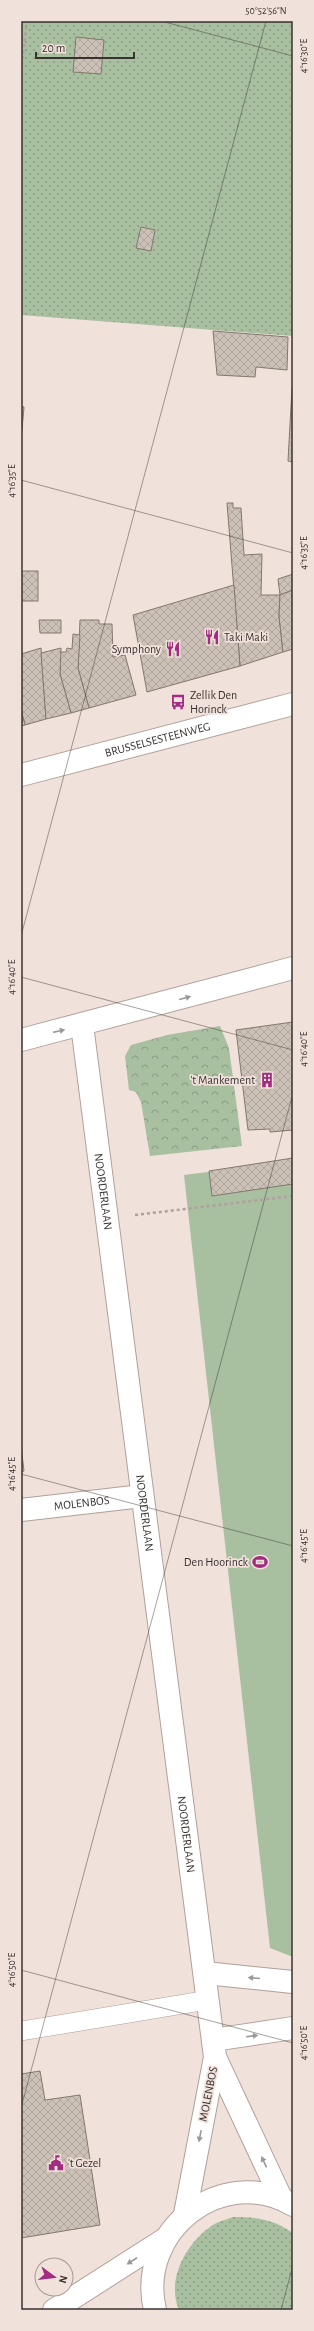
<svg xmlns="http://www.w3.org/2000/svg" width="314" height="2331" viewBox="0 0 314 2331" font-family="'Alegreya Sans',sans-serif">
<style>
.grass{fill:url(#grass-dots)}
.park{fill:url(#park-crowns)}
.pitch{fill:#a8bfa0}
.building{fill:url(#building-cross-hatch);stroke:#82786e}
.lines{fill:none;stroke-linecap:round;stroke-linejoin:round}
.lane-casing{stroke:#b0a09a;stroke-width:20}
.street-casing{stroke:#b0a09a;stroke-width:24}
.secondary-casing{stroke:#b0a09a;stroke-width:24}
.path{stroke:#aea19d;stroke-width:2.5;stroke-dasharray:3 3;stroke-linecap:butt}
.lane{stroke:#fff;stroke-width:19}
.street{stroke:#fff;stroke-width:22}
.secondary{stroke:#fff;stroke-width:22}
.oneway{fill:#9c9898}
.ticks{fill:none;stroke:#383230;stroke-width:1;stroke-opacity:0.45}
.labels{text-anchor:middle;stroke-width:3.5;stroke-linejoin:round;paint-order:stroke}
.poi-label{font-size:12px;fill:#383230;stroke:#f1e1db;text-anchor:start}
.street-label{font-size:12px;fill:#383230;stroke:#f1e1db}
.neatline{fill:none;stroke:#383230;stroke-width:1.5}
.ticks-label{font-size:10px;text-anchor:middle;fill:#383230}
</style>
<defs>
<pattern id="grass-dots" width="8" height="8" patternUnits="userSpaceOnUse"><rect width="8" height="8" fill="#a8bfa0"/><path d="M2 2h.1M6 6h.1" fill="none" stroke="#8a9c83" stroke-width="1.8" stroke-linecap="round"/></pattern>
<pattern id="park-crowns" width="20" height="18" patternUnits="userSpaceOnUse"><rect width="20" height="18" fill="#a8bfa0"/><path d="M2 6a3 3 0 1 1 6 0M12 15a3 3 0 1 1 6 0" fill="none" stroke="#8a9c83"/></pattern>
<pattern id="building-cross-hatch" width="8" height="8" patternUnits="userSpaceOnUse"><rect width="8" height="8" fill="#ccc1b6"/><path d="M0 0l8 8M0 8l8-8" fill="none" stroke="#b0a69d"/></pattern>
</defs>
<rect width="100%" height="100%" fill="#f1e1db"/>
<g class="grass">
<polygon points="21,21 293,21 293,336 21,315"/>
<path d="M233,2217c24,0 40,2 60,16v77h-114c-13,-30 7,-66 31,-83 6,-5 15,-7 23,-10z"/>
</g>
<polygon class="park" points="220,1026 229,1048 242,1146 150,1156 141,1102 136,1092 129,1090 125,1056 131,1045 167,1035"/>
<polygon class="pitch" points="293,1161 293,1957 270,1948 184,1175"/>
<g class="building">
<polygon points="76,37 104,40 101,74 73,72"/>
<polygon points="141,227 155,230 151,251 136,248"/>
<polygon points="213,331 288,337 287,370 256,367 255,377 217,375"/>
<polygon points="292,388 293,388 293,462 288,461"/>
<polygon points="21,406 24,407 22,430 21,430"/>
<polygon points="227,503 233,503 233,508 241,508 244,555 262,554 261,595 280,595 279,616 283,652 240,666"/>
<rect x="21" y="571" width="17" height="30"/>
<polygon points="293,574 293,590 280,595 278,579"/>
<polygon points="234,585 240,666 147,692 133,615"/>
<polygon points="293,590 293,649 283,652 279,616 280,595"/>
<polygon points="39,620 61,620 61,633 40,633"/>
<polygon points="80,620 99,620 99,624 112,624 113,657 125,655 136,695 89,708 78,668"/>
<polygon points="73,634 80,635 78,668 89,708 71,713 60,674 60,652 66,652 67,648 72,649"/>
<polygon points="41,648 46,719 25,725 21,710 21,654"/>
<polygon points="61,648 60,674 71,713 46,719 41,653"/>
<polygon points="21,710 25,725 21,726"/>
<polygon points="293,1022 293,1130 270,1132 270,1129 248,1130 236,1030"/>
<polygon points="293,1158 293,1184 212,1196 209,1171"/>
<polygon points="21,1446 24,1471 21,1472"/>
<polygon points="40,2071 45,2100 80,2095 100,2225 21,2238 21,2074"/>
</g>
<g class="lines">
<g class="lane-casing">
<polyline id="lane" points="21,2031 208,2000"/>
</g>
<g class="street-casing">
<g id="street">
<path id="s1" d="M82,1025l133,1032 -30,157"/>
<polyline points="21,1040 293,968"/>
<path id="s2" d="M21,1510l121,-14"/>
<polyline points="205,1973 293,1982"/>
<polyline points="213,2040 293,2028"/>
<polyline points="215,2057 281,2198"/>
<polyline points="54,2310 165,2239"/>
<path d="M155,2310c-19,-79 67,-147 138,-105"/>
</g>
</g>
<g class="secondary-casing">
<g id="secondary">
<path id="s3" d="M21,775l272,-71"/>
</g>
</g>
<g class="path">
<polyline points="21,71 27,21"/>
<polyline points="135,1215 293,1196"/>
</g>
<use href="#lane" class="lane"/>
<use href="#street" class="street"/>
<use href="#secondary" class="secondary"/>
</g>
<defs><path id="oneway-solid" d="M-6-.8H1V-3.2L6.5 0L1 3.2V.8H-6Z"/></defs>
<g class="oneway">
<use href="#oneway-solid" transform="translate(185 998) rotate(-15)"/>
<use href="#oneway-solid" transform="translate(59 1031) rotate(-13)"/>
<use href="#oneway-solid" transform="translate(254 1978) rotate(-175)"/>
<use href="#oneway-solid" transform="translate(252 2036) rotate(-7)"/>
<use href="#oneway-solid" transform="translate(200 2136) rotate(101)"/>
<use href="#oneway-solid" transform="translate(264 2162) rotate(-115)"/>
<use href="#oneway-solid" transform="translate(132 2261) rotate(147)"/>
</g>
<path class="ticks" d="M161,21l132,35M21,480l272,73M21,936l245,-915M21,977l272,73M21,1474l272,72M21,1970l272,73M21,2108l272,-1015M281,2310l12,-45"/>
<defs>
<g id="restaurant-bare" transform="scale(1.2)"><path d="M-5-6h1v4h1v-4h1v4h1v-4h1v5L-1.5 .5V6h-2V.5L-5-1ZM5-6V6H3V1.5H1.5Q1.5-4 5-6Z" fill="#a32b81" stroke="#f1e1db" stroke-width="2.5" paint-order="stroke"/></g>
<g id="bus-bare" transform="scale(1.2)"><path d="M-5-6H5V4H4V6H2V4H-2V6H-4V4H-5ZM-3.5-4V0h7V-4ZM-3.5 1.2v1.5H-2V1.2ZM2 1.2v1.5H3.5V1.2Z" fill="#a32b81" stroke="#f1e1db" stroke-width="2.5" paint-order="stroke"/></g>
<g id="building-bare" transform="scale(1.2)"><path d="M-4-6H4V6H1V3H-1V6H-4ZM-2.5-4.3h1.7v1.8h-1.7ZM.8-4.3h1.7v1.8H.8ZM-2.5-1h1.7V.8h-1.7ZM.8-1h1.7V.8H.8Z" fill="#a32b81" stroke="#f1e1db" stroke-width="2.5" paint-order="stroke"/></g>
<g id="stadium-bare" transform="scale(1.2)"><path d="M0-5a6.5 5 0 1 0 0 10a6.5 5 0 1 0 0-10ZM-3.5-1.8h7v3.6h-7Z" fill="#a32b81" stroke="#f1e1db" stroke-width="2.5" paint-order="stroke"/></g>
<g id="civic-bare" transform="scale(1.2)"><path d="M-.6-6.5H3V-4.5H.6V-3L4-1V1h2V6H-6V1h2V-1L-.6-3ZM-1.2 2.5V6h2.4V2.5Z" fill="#a32b81" stroke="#f1e1db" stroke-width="2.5" paint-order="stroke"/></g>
</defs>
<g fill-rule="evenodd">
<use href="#restaurant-bare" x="212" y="637"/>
<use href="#restaurant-bare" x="173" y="649"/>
<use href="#bus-bare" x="178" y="702"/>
<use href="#building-bare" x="267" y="1080"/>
<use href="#stadium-bare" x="260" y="1562"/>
<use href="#civic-bare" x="56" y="2163"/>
</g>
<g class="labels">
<g class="poi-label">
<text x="224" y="641">Taki Maki</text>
<text x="161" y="653" text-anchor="end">Symphony</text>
<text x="190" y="699">Zellik Den<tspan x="190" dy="14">Horinck</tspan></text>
<text x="255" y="1084" text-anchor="end">'t Mankement</text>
<text x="248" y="1566" text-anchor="end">Den Hoorinck</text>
<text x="68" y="2167">'t Gezel</text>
</g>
<g class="street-label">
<text dy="4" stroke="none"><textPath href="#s3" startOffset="141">BRUSSELSESTEENWEG</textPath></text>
<text dy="4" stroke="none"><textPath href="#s1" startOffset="168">NOORDERLAAN</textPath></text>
<text dy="4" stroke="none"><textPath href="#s2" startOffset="61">MOLENBOS</textPath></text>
<text dy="4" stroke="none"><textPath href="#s1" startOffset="492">NOORDERLAAN</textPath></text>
<text dy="4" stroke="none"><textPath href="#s1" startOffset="816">NOORDERLAAN</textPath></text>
<text transform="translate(208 2094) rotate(-79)" y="4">MOLENBOS</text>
</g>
</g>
<rect width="314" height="2331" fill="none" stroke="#f1e1db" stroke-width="44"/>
<g transform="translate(54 2277) rotate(105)"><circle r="19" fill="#f1e1db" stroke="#a79b97"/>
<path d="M0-3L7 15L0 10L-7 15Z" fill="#a32b81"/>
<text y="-6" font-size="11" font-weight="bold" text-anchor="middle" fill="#383230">N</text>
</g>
<path d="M36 52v6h98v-6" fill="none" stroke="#383230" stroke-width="2"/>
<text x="42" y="52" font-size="12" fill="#383230" stroke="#f1e1db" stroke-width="3" paint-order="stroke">20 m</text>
<rect x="22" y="22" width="270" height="2287" class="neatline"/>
<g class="ticks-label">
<text x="266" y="14">50°52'56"N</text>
<text transform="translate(303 56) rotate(-90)" y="4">4°16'30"E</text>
<text transform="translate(11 481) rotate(-90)" y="4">4°16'35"E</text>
<text transform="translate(303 553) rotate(-90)" y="4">4°16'35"E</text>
<text transform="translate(11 977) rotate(-90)" y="4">4°16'40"E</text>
<text transform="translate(303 1049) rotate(-90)" y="4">4°16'40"E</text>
<text transform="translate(11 1474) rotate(-90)" y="4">4°16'45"E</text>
<text transform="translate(303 1546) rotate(-90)" y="4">4°16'45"E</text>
<text transform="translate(11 1970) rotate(-90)" y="4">4°16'50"E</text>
<text transform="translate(303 2043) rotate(-90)" y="4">4°16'50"E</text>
</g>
</svg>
